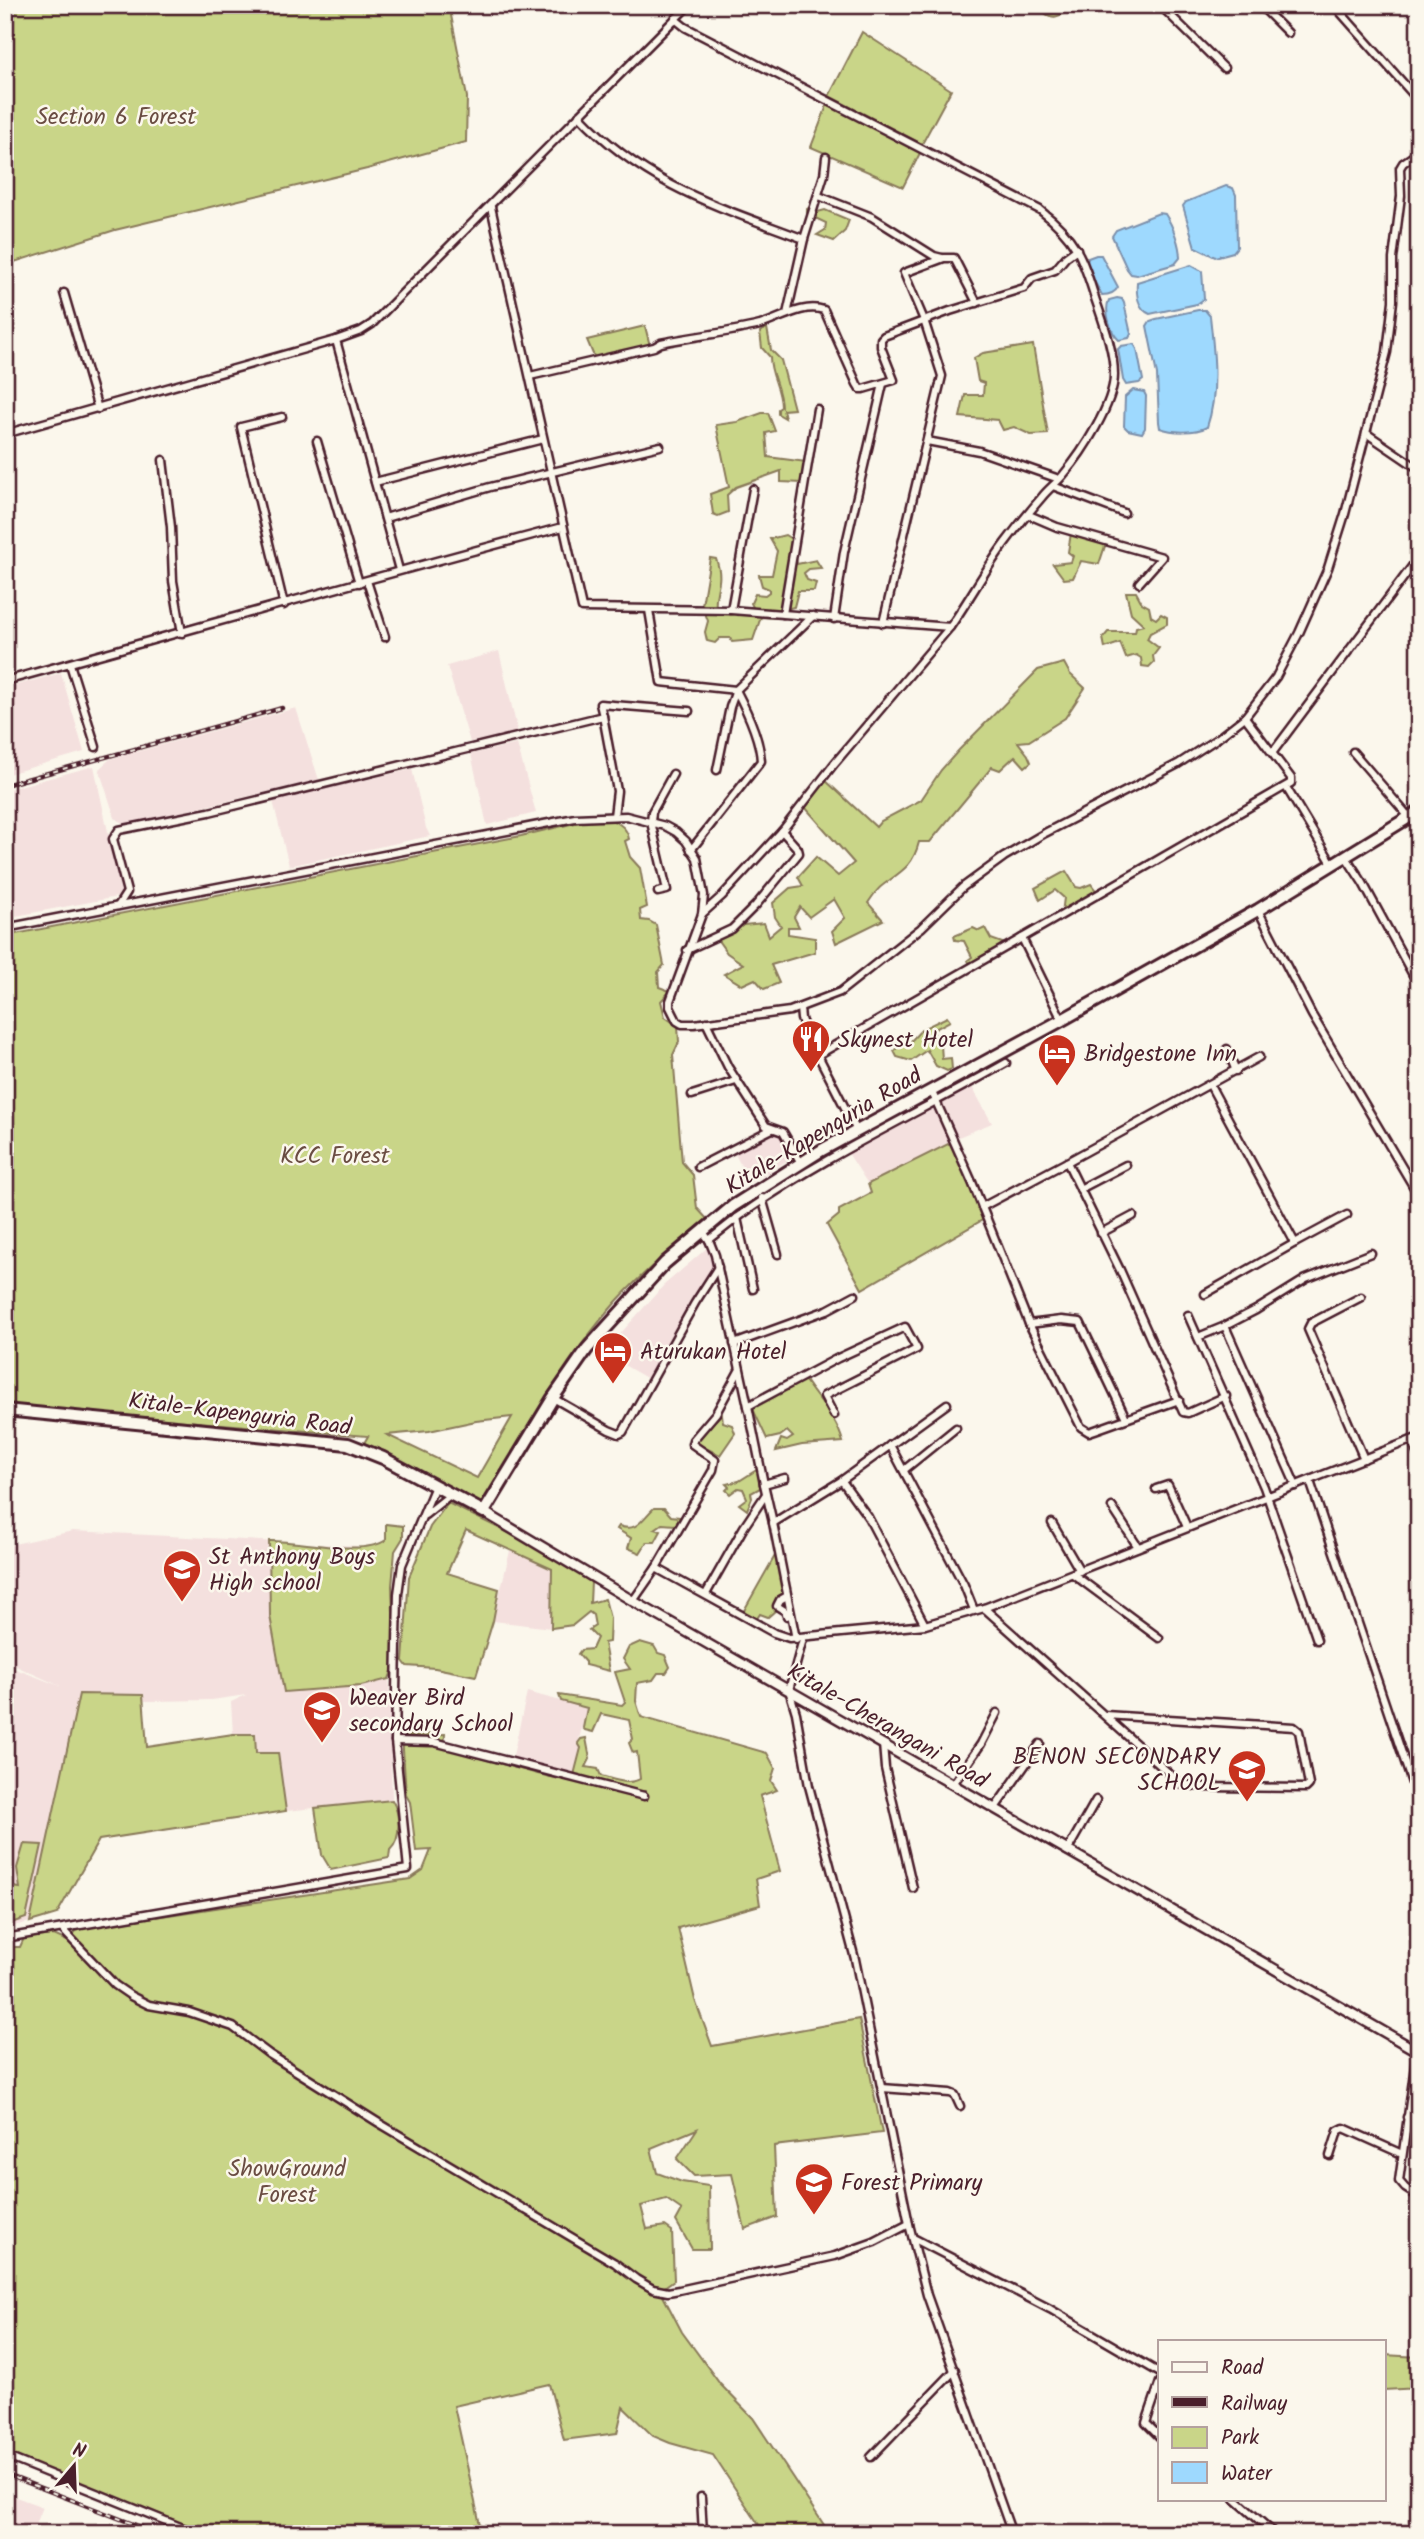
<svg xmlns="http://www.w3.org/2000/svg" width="1424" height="2539" viewBox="0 0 1424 2539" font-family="Kalam,sans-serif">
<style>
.built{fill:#f4e0de}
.green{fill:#c9d588;stroke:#8a7a5a;stroke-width:2;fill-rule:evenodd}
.water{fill:#9ed9fe;stroke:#7c8faa;stroke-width:2}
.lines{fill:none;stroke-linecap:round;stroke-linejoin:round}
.street-casing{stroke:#4a1f2b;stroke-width:11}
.secondary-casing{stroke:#4a1f2b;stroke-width:13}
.highway-casing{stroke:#4a1f2b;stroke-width:16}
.street{stroke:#fbf7ec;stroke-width:6}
.secondary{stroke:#fbf7ec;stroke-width:8}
.highway{stroke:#fbf7ec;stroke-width:10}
.rail-casing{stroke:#4a1f2b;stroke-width:4.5}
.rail{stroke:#fbf7ec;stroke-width:2;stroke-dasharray:5;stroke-linecap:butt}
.labels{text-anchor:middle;stroke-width:5;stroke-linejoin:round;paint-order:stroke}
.park-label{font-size:23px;fill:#6a4c42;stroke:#fbf7ec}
.poi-label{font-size:23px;fill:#4a1f2b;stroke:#fbf7ec;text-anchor:start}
.street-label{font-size:23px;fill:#4a1f2b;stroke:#fbf7ec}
</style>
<rect width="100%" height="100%" fill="#fbf7ec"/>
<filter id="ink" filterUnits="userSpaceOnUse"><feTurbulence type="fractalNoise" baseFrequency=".0143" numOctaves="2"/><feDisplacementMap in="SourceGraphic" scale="14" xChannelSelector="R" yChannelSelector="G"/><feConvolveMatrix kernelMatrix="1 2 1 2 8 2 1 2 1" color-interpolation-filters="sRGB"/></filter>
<g filter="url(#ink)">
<g class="built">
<polygon points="499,651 518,733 470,742 447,666"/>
<polygon points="61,673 84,752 5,775 5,688"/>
<polygon points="296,708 319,780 125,825 115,818 99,769 110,759"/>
<polygon points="517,744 536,813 487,825 471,754"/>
<polygon points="94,766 121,893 117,897 5,918 5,790"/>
<polygon points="412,769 426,828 430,836 289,866 273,801"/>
<polygon points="971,1085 992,1123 956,1138 937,1101"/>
<polygon points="931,1105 952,1142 868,1184 848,1153"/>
<polygon points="774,1130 784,1135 795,1156 750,1183 735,1154"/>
<polygon points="707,1248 715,1265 650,1380 603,1353 664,1285"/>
<polygon points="73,1531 357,1546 362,1685 389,1679 392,1800 286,1811 278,1753 255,1753 255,1734 233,1734 231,1702 246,1695 212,1700 148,1701 78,1698 30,1922 5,1928 5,1665 60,1686 5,1661 5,1546"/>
<polygon points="510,1551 553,1569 551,1628 493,1621"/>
<polygon points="527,1692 587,1708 578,1743 581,1747 574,1775 512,1760"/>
<polygon points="5,2493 43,2507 32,2534 5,2534"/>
</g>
<g class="green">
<polygon points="5,5 449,5 467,97 466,142 367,169 115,230 5,265"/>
<path d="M1028,5h49c-16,9 -22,19 -37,4l-9,2z"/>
<polygon points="862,32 951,90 922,144 829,96"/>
<polygon points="828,103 921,151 903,187 811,147"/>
<polygon points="810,207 818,212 825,210 849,220 845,231 834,241 817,235 825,230 826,223 807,214 807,209"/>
<polygon points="645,326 650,346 595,359 587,340"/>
<path d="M767,328l4,22 10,10 13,49 -11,1 2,8 -7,-4v-5l3,-2c0,-18 -11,-32 -11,-50l-8,-9 -2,-16z"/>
<polygon points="1033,345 1048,434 1031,435 1014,427 1003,430 998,420 960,417 965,395 983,395 984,383 978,381 974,358 983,353"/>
<polygon points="762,413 768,413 775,431 766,433 768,457 807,462 803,483 781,482 781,471 736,487 727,495 728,512 718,516 713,514 710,494 729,487 716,425 737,422"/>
<polygon points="1071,533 1106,543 1099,564 1081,561 1073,578 1064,579 1053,564 1071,562 1073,556 1068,552"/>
<path d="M785,535l8,5 4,24 19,-4 5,8 -12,1 -5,4 3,7 9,3 -2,8h-16l-4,16 -17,4v7l-16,-1 -8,23 -21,2 -2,-4h-10l-5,5 -8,-2 -2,-9 3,-11 -6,-16 8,-47 6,1c9,24 -3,30 0,53l38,-3 -3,-6 4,-9 10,1 4,-3v-3l-7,-3 -3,-11h13l5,-24 -7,-12z"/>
<polygon points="1126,592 1136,592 1142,603 1149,607 1151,616 1156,619 1161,614 1167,617 1167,624 1150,633 1147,639 1159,648 1153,656 1154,662 1149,667 1142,666 1141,658 1136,655 1126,658 1120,643 1105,648 1103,638 1108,632 1135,632 1136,627 1144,625 1131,613"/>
<path d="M1064,663l6,11 15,14 -20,30 -36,23 -11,1 10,13 3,7 -6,5 -10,-11 -15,14 -8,-3 -62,75h-11c-6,24 -17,29 -36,43 -6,4 -11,12 -15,18l15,17 -47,23 -4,-12 13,-13 -11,-19 -25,18 -9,-10 -6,10 5,10h-11v7l27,4v14l-44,13 8,18 -15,6 -9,-10 -13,6 -18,-11 19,-10 -16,-11 -10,-14 26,-14 21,-2 5,13 12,-10 -6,-9 -2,-14 17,-15 13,-2 -5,-9 18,-20 22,19 16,-13 -50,-57 21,-26 51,47 5,-6 40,-21 20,-30 18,-20 79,-80z"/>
<path d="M604,819c11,1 23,7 25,20l-4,2 5,16 10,11 7,39 -7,3 1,10 8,1 7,4 8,40 -6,7 1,15 11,4 -9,10 4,16 13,9 1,16 -6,13 9,107 11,13 4,33 10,11c-31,26 -64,53 -91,83 -54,60 -93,134 -133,203l-119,-62 4,-7 -363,-30v-470l516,-100 58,-14zM512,1417l-35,61 -90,-43 42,-4 47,-10z"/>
<polygon points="1066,871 1076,887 1081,888 1091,884 1097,892 1062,913 1064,898 1055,890 1040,900 1035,888"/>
<polygon points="973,928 979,931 985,928 991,939 1005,944 970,965 968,960 972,957 964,941 955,940 954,936"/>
<polygon points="947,1017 950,1021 933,1030 935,1035 931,1038 937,1045 941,1045 942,1059 951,1058 952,1069 947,1071 936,1066 927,1050 911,1061 897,1057 894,1051 902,1042 910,1042 922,1029"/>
<polygon points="952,1142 984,1219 862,1289 827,1225 839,1215 839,1210 871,1193 868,1184"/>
<path d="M804,1379c13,21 32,37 39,63l-41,3 -26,6 5,-12 6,2 6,-4 -6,-6 -7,5 -13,3 -15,-32z"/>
<polygon points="722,1414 723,1422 732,1425 735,1433 720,1455 697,1444 696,1439"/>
<polygon points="758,1469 762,1487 751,1493 752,1498 747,1510 739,1504 747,1498 743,1489 738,1488 730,1494 726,1490 729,1487 726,1484 739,1481"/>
<polygon points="448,1503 535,1546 591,1582 590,1603 605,1599 610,1618 609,1642 604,1643 609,1671 585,1665 585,1662 578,1654 581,1650 592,1649 597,1638 589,1630 595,1626 593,1615 589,1612 573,1625 551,1628 552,1569 466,1530 447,1573 499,1589 493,1621 476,1676 435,1668 407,1666 403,1661 409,1577 430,1527"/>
<path d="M654,1508h10l7,8 9,1 -5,8 -13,-1 -7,5 6,2 -6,11h-8l-7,11 -12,-5 3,-10 -14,-9 2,-3c18,7 23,-7 35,-18z"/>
<path d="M386,1524l17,2v12l-8,13 -3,35 3,77 -6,16 -28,7 -77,6 -14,-76 -1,-75c31,-1 93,16 117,-1z"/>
<polygon points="776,1554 785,1594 774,1606 776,1610 768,1617 760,1614 756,1620 742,1614"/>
<path d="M640,1642l14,4 4,7 7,2 5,12 -4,6h-8l-5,7 -16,3 -1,18 5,16 126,36 8,15 -4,13 6,9 -17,6 20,75 -24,8 4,26 -82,23 17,72 17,46 147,-27 23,114 -108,13 3,71 -32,12 -13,-55 -38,2 -17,-17 20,-30 -46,19 6,25 25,9 27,4 1,63h-18l-16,-28 6,-11 -16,-11 -25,7 6,23 18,-3 7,5 2,49 -14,10 22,42 38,52 33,34 77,116h-65l-52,-79 -43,-12 -17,-7 -30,-29 -6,26 -53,7 -15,-56 -95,22 28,128h-274l-203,-82v-505h15l4,-9 30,-3 13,6 9,-10 12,-4 322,-48 13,-9 8,-20 -15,1 -6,-49 -4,-7 -4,-60 43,-1 -1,14 94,26 109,24 -1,-7c-12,1 -58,-11 -72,-16l7,-27 -3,-5 3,-4 5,-1 4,21 -4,8 12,2 3,7c12,3 27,10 39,3l-3,-27 -4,1 -4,-10 4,-4 -4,-19 -28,-6 -8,18 -8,-2 -2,-2 4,-20 -26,-7 -2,-6 63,10 3,-3 -10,-30 15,-3 -7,-10 6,-12z"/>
<polygon points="79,1694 143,1695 147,1747 233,1734 255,1734 256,1753 278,1753 286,1811 99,1840 57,1914 30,1922"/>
<path d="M392,1800c8,13 10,39 -2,50l-1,8 -58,12 -9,-15 -7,-47z"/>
<polygon points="24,1844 42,1845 26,1918 5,1925 5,1886 20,1888 17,1868"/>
<polygon points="1384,2355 1419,2357 1419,2388 1384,2390"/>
</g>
<g class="water">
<polygon points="1226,186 1233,188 1236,195 1237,247 1233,252 1215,257 1195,247 1183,206 1186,202"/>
<path d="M1159,213l6,1c8,12 15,31 15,44l-5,6 -38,11 -6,-1 -4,-5 -15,-33 4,-6z"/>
<path d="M1096,255h5l17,32c-3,6 -9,8 -16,8l-16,-28 2,-9z"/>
<path d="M1191,265l11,6 2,28 -7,5 -47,10c-12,-5 -14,-20 -13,-32z"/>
<path d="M1117,298l5,1 2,4 7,31 -2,4 -10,2c-9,-8 -15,-29 -10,-40z"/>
<path d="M1198,310h7l5,6c4,36 9,76 -3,111 -12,6 -34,6 -47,1l-1,-6 -2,-47 -10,-49 3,-5 6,-2z"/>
<polygon points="1134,344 1137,349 1143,380 1139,383 1126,385 1123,380 1118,349 1121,346"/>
<polygon points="1133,390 1144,392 1146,396 1145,428 1142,433 1128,430 1124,426 1125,397"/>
</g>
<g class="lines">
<g class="street-casing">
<g id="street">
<polyline points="1160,5 1224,68"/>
<polyline points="1260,5 1288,33"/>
<polyline points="1334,5 1419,101"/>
<path d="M579,115c67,71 138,91 225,124"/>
<polyline points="819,196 872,217 934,256 942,258"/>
<path d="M491,207l91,401 149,2 219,17c19,-27 35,-57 55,-84 12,-16 24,-31 37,-46 6,-8 16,-15 22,-23 18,-21 50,-70 50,-99 0,-25 -11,-53 -19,-77 -13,-42 -19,-60 -55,-88l-355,-183 -10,-8"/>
<polyline points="64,293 98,409"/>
<polyline points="787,314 804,239 824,175 826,157"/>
<polyline points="336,340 399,570"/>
<path d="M530,376l124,-29 7,-4c33,-7 67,-10 99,-18 20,-6 43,-22 64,-15l33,74 3,5h3l31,-9 -13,-33v-8l3,-3 66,-25 74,-23 8,-10 23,-8 11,-13 11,-8"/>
<polyline points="282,417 241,427 284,605"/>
<polyline points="1366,433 1419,469"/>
<polyline points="5,434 336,340 361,331 372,324 689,5"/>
<polyline points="317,441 359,583"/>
<polyline points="927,441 979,451 1059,479"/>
<polyline points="163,460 171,527 173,581 182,633"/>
<polyline points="375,482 543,439"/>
<polyline points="1053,486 1124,513"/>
<polyline points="1029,515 1057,527 1162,557 1139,583"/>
<polyline points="385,518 490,487 660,446"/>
<polyline points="367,581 385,637"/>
<polyline points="649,610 661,682 736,690"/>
<polyline points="731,610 753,489"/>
<polyline points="783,614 817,409"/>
<polyline points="834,619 844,552 883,384"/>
<polyline points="883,623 942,376 924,320 904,273 944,258 954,258 977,303"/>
<polyline points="70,664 96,747"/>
<path d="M5,681c186,-51 371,-105 558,-154"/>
<polyline points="603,716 617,791 614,816"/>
<polyline points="1273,752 1419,557"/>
<polyline points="1353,752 1409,817"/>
<polyline points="717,770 730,707 736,690 813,616"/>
<polyline points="1286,787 1333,865"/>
<path d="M691,850l70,-89c-1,-23 -14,-50 -25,-71"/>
<polyline points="1346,857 1363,883 1419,986"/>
<polyline points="658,892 667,890 651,822 652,812 673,774"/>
<polyline points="118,906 127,892 113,839 119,830 209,812 603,716 600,704 689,711"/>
<polyline points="1258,910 1312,1015 1419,1196"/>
<polyline points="702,914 722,896 782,831 834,764 950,627"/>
<polyline points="5,928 575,818 626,816 665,826 676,832 686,841 697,858 704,895 702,914 670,1001 670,1007 677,1021 682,1024 694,1024 790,1011 840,992 921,928 963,887 1004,857 1045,833 1178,764 1218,738 1245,717 1276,677 1299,633 1328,568 1345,514 1387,352 1393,301 1393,259 1401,196 1400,168 1403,163 1419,152"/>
<polyline points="687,950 732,929 756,905 799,853 798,849 782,831"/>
<polyline points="800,1008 801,1019 807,1034 857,1131"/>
<polyline points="1062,1020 1022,938 1291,783 1291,778 1245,717"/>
<polyline points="706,1022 728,1067 766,1126 783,1132 801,1163"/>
<polyline points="1227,1049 1236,1071"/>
<polyline points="818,1055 1022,938"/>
<polyline points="931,1090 972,1182 1029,1324 1081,1427 1089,1432 1095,1430 1179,1400"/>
<polyline points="692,1095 736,1081"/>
<polyline points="698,1167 772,1129"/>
<polyline points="1080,1189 1126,1165"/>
<polyline points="762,1198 778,1254"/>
<polyline points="982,1207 1067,1162"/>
<path d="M737,1218c84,-61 179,-104 269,-155"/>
<polyline points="703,1232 709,1240 715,1255 748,1406 838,1358 905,1327 917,1349 824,1396 834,1415"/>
<polyline points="1101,1233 1133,1216"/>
<polyline points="709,1240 737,1218 753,1289"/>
<polyline points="1295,1243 1347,1215"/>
<polyline points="1205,1294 1295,1243 1210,1085"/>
<polyline points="1361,1297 1311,1323 1308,1329 1364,1459"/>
<polyline points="1188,1315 1264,1487 1317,1640"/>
<polyline points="1029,1324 1061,1320 1080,1322 1126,1418"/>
<polyline points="1225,1326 1256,1310 1306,1279 1371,1253"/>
<polyline points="1198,1337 1225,1326 1296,1486"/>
<polyline points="734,1344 827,1310 855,1295"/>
<polyline points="1226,1396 1188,1413 1183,1412 1120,1270 1067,1162 1259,1057"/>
<polyline points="553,1398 609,1430 619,1434 623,1432 695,1303 718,1267"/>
<polyline points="748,1406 764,1484"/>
<polyline points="1412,1440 1419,1458"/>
<polyline points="890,1445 964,1585 974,1610"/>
<polyline points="904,1470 956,1428"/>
<polyline points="785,1478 764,1484 773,1523 841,1481 947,1404"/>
<polyline points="842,1481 868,1517 925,1625"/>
<polyline points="1310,1481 1414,1789"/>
<polyline points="1156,1489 1168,1485 1187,1527"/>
<polyline points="1112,1507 1138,1547"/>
<polyline points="425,1515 450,1495"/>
<polyline points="773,1523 796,1639"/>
<polyline points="1052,1523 1080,1571"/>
<polyline points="656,1568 774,1633 789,1638 925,1625 984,1608 1419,1437"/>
<polyline points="1073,1574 1159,1638"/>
<polyline points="706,1594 744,1527 766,1494"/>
<polyline points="633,1601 656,1568 713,1470 715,1460 692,1444 693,1440 716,1413 739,1371"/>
<polyline points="984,1608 1181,1784 1204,1787 1306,1788 1309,1785 1299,1731 1294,1727 1105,1715"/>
<polyline points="787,1616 785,1611 777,1606 780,1600 787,1596"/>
<polyline points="803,1639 789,1690 796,1713 809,1786 855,1959 909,2224 927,2295 1012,2534"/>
<polyline points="395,1741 434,1742 644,1796"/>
<polyline points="883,1744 885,1768 913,1888"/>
<polyline points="953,1784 981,1744 997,1713"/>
<polyline points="995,1808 1040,1744"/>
<polyline points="1067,1851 1096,1800"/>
<polyline points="62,1929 115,1985 131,1996 149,2005 189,2012 233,2027 269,2054 379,2123 615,2263 636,2279 653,2289 668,2292 679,2290 835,2256 874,2242 909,2224"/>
<polyline points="5,1938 408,1869 395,1741 398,1594 402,1565 435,1486"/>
<polyline points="1417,2051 1399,2181 1405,2188 1419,2197"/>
<polyline points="882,2088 950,2093 955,2095 960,2106"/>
<polyline points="1407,2117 1419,2123"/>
<polyline points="1330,2156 1338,2131 1344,2128 1402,2154"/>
<polyline points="913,2238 1050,2309 1160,2373"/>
<polyline points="1160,2382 1146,2423 1160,2437"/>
<polyline points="5,2456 198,2534"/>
<polyline points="871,2457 955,2370"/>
<polyline points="701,2497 703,2534"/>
<polyline points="1235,2499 1275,2534"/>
</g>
</g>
<g class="secondary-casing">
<polyline id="secondary" points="484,1512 633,1601 1419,2052"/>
</g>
<g class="highway-casing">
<polyline id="highway" points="5,1410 348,1444 383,1458 484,1512 553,1398 587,1349 665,1263 733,1206 822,1150 1062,1020 1258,910 1419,811"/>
</g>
<use href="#street" class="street"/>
<use href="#secondary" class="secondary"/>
<use href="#highway" class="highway"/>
<g class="rail-casing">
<g id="rail">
<polyline points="5,785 282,708"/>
<polyline points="5,2474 159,2534"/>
</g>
</g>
<use href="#rail" class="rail"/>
</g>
</g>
<defs>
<g id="restaurant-pin" transform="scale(2.0125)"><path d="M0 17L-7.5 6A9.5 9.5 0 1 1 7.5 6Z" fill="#c8321e" stroke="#fbf7ec"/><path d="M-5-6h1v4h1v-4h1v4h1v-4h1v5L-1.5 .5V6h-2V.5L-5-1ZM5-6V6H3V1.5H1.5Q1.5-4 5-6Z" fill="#fff"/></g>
<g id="hotel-pin" transform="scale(2.0125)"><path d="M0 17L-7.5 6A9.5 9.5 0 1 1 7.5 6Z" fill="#c8321e" stroke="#fbf7ec"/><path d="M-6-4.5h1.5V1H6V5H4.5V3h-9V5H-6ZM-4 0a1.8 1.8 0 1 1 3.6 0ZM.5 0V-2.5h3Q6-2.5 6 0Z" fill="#fff"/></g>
<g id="school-pin" transform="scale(2.0125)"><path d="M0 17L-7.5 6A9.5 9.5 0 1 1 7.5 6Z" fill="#c8321e" stroke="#fbf7ec"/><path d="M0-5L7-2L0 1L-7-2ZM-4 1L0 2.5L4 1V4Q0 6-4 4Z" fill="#fff"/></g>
</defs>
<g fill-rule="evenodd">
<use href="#restaurant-pin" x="811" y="1039"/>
<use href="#hotel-pin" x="1057" y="1053"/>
<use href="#hotel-pin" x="613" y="1351"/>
<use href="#school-pin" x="182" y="1569"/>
<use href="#school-pin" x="322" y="1710"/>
<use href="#school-pin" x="1247" y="1769"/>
<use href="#school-pin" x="814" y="2182"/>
</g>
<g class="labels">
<g class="park-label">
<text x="116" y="124">Section 6 Forest</text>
<text x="335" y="1163">KCC Forest</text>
<text x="287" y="2176">ShowGround<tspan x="287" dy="26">Forest</tspan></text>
</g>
<g class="poi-label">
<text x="838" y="1047">Skynest Hotel</text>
<text x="1084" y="1061">Bridgestone Inn</text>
<text x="640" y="1359">Aturukan Hotel</text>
<text x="209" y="1564">St Anthony Boys<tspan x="209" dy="26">High school</tspan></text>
<text x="349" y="1705">Weaver Bird<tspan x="349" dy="26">secondary School</tspan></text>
<text x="1220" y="1764" text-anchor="end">BENON SECONDARY<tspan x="1220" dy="26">SCHOOL</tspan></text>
<text x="841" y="2190">Forest Primary</text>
</g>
<g class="street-label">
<text transform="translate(823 1130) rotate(-31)" y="8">Kitale-Kapenguria Road</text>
<text transform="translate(240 1413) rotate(7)" y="8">Kitale-Kapenguria Road</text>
<text transform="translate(888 1725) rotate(30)" y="8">Kitale-Cherangani Road</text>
</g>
</g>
<rect width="1424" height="2539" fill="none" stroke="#fbf7ec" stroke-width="28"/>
<rect x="14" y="14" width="1396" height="2511" fill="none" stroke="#4a1f2b" stroke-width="2.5" filter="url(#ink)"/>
<rect x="1158" y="2340" width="228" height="161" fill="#fbf7ec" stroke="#b4a19f" stroke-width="2"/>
<rect x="1172" y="2362" width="35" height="10" fill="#fbf7ec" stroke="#b4a19f" stroke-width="2"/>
<text x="1221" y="2374" font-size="21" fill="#4a1f2b">Road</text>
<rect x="1172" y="2397" width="35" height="10" fill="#4a1f2b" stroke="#b4a19f" stroke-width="2"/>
<text x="1221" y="2410" font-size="21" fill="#4a1f2b">Railway</text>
<rect x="1172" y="2427" width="35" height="21" fill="#c9d588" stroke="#b4a19f" stroke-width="2"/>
<text x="1221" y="2444" font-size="21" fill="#4a1f2b">Park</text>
<rect x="1172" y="2462" width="35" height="21" fill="#9ed9fe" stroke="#b4a19f" stroke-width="2"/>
<text x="1221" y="2480" font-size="21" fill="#4a1f2b">Water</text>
<g transform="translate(74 2466) rotate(19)" stroke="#fbf7ec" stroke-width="5" paint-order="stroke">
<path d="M0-5L12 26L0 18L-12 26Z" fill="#4a1f2b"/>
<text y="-10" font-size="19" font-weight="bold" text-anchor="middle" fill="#4a1f2b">N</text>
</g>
</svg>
